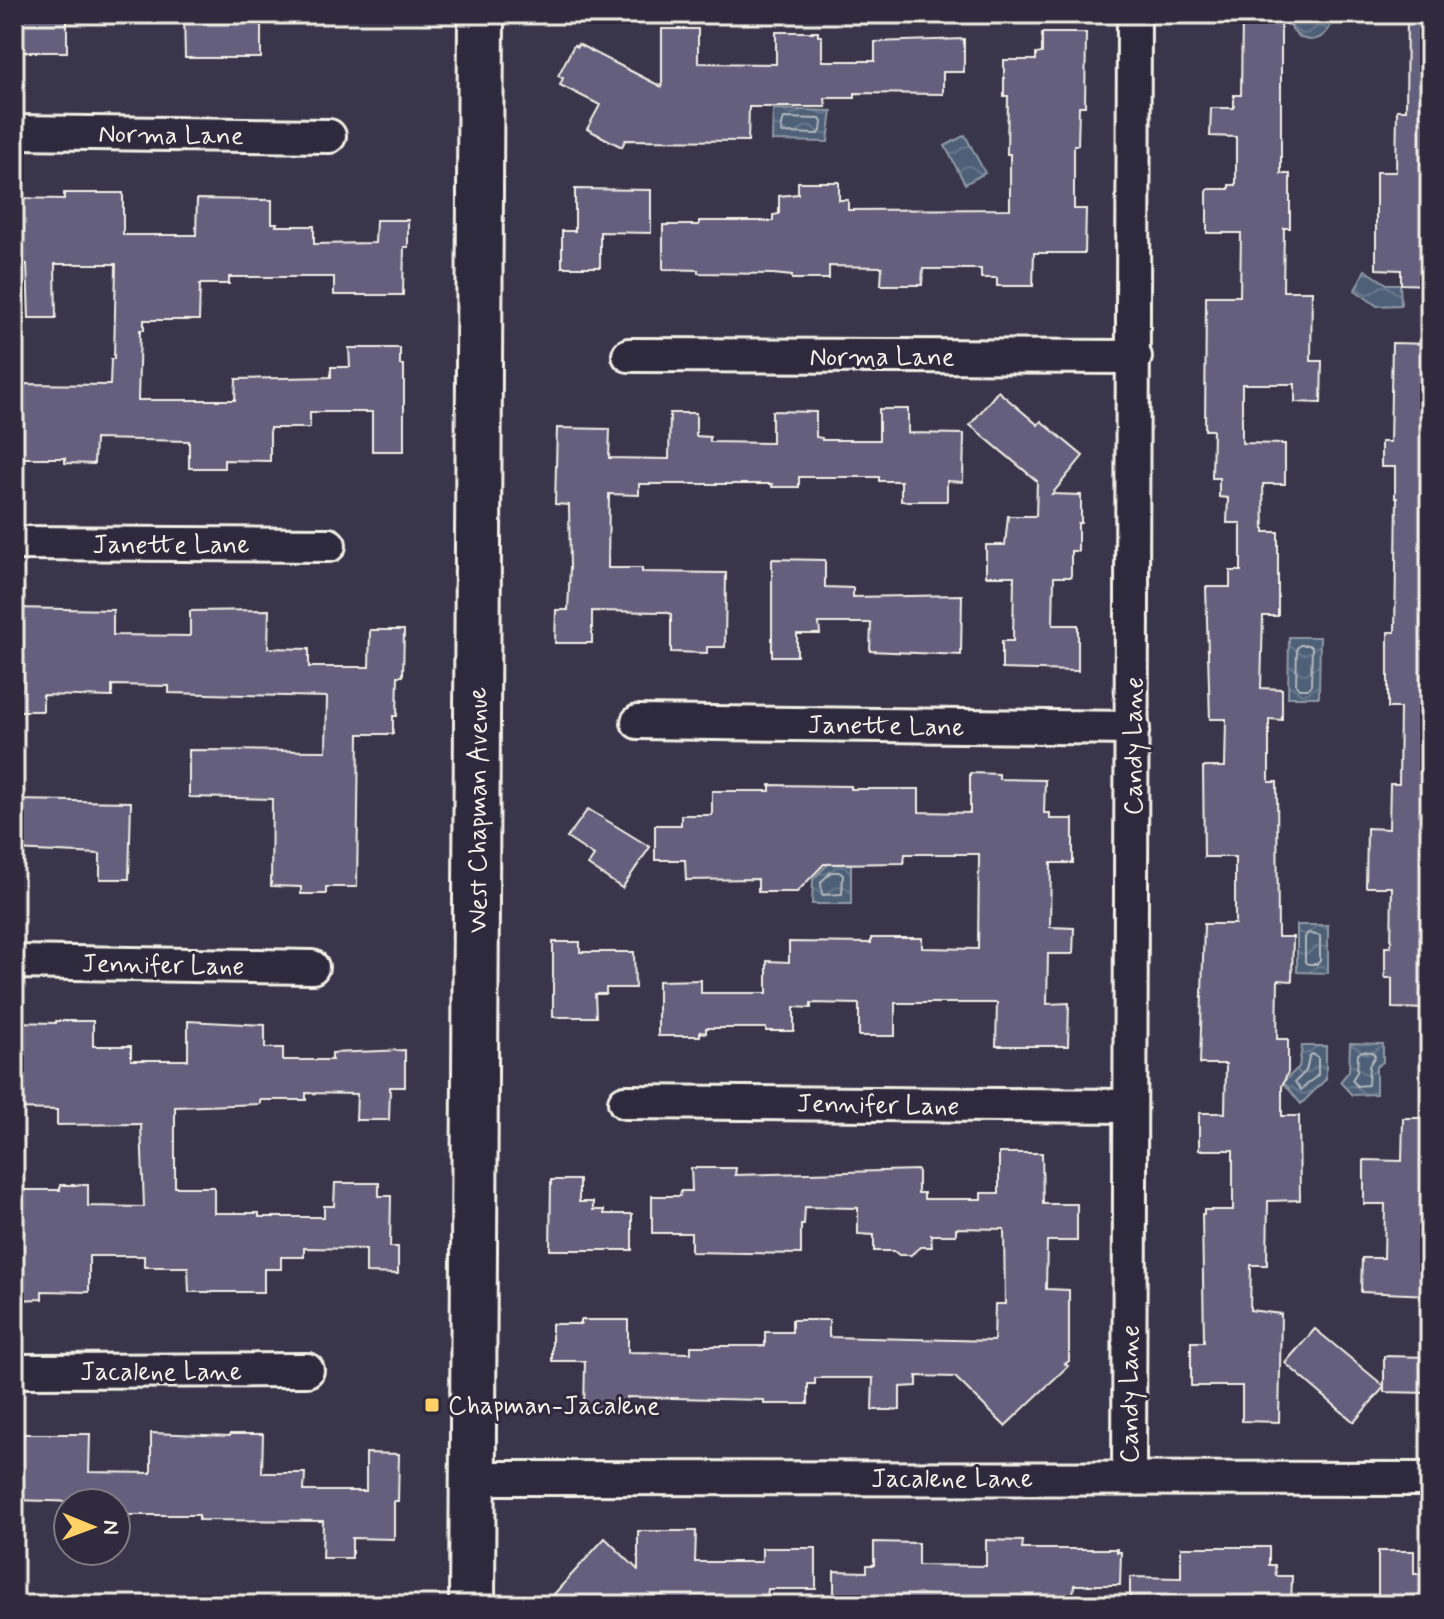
<svg xmlns="http://www.w3.org/2000/svg" width="1444" height="1619" viewBox="0 0 1444 1619" font-family="Mynerve,sans-serif">
<style>
.water{fill:url(#water-waves);stroke:#909aa5;stroke-width:2}
.lines{fill:none;stroke-linecap:round;stroke-linejoin:round}
.shore{stroke:#b2b7bb;stroke-width:2}
.building{fill:#635f7d;stroke:#f4f1e8;stroke-width:2}
.street-casing{stroke:#f4f1e8;stroke-width:38}
.primary-casing{stroke:#f4f1e8;stroke-width:50}
.street{stroke:#2f2a3d;stroke-width:32}
.primary{stroke:#2f2a3d;stroke-width:44}
.poi-dot{fill:#ffd166;stroke:#2f2a3d;stroke-width:3}
.labels{text-anchor:middle;stroke-width:6;stroke-linejoin:round;paint-order:stroke}
.street-label{font-size:26px;fill:#f4f1e8;stroke:#2f2a3d}
.poi-label{font-size:26px;fill:#f4f1e8;stroke:#2f2a3d;text-anchor:start}
</style>
<defs>
<pattern id="water-waves" width="16" height="10" patternUnits="userSpaceOnUse" patternTransform="scale(2)"><rect width="16" height="10" fill="#4e6078"/><path d="M0 5q4-4 8 0t8 0" fill="none" stroke="#68778b"/></pattern>
</defs>
<rect width="100%" height="100%" fill="#39354a"/>
<filter id="ink" filterUnits="userSpaceOnUse"><feTurbulence type="fractalNoise" baseFrequency=".0125" numOctaves="2"/><feDisplacementMap in="SourceGraphic" scale="16" xChannelSelector="R" yChannelSelector="G"/><feConvolveMatrix kernelMatrix="1 2 1 2 8 2 1 2 1" color-interpolation-filters="sRGB"/></filter>
<g filter="url(#ink)">
<g class="water">
<path d="M1288,14h45c-1,34 -44,35 -45,0z"/>
<polygon points="773,109 832,111 828,142 772,141"/>
<polygon points="965,135 985,173 965,184 945,146"/>
<polygon points="1365,270 1387,284 1400,284 1401,305 1377,306 1355,290"/>
<polygon points="1289,637 1320,637 1319,697 1288,697"/>
<polygon points="828,864 851,864 851,904 812,904 813,879"/>
<polygon points="1297,925 1328,925 1328,973 1297,972"/>
<polygon points="1350,1043 1383,1044 1383,1062 1376,1067 1376,1094 1352,1095 1340,1082 1349,1071"/>
<polygon points="1302,1046 1326,1046 1326,1079 1301,1104 1283,1082 1299,1067"/>
</g>
<g class="lines">
<g class="shore">
<polygon points="784,118 820,119 822,122 821,131 818,134 783,133 781,129"/>
<polygon points="1300,645 1309,645 1312,648 1311,685 1308,689 1299,689 1296,685 1297,648"/>
<polygon points="839,872 843,875 842,894 822,895 821,882 831,872"/>
<polygon points="1308,933 1320,936 1320,961 1317,964 1308,964 1305,962 1305,937"/>
<polygon points="1362,1051 1372,1052 1375,1056 1369,1066 1368,1085 1357,1086 1352,1080 1357,1072 1358,1054"/>
<polygon points="1312,1054 1318,1057 1318,1075 1301,1090 1295,1082 1306,1071 1309,1057"/>
</g>
</g>
<g class="building">
<rect x="14" y="14" width="53" height="38"/>
<polygon points="184,14 261,14 261,58 185,58"/>
<polygon points="1242,14 1281,14 1281,174 1290,174 1290,228 1284,228 1283,291 1312,291 1311,361 1322,361 1321,403 1295,402 1295,384 1242,384 1242,443 1285,444 1285,484 1263,484 1264,532 1278,532 1278,616 1263,616 1261,688 1282,689 1282,720 1269,719 1269,782 1277,782 1278,937 1293,937 1292,981 1278,980 1277,1039 1288,1039 1288,1072 1282,1086 1282,1116 1299,1116 1300,1200 1268,1201 1267,1265 1251,1265 1250,1310 1281,1314 1279,1422 1242,1421 1242,1386 1191,1386 1191,1342 1204,1342 1202,1214 1204,1214 1204,1210 1233,1210 1233,1150 1199,1150 1199,1113 1225,1113 1226,1064 1200,1064 1204,924 1235,924 1235,857 1204,857 1203,767 1225,767 1226,719 1210,719 1206,587 1230,587 1230,571 1241,571 1241,523 1227,523 1228,498 1219,497 1219,478 1212,478 1213,430 1205,430 1206,296 1240,296 1241,233 1207,233 1207,189 1229,189 1229,185 1236,185 1236,137 1210,136 1211,108 1234,108 1234,95 1241,95"/>
<polygon points="1407,14 1430,14 1430,285 1401,284 1401,270 1376,269 1376,172 1396,172 1397,110 1406,110"/>
<polygon points="662,29 698,29 698,63 776,64 776,32 818,32 818,36 822,36 822,61 875,61 875,42 964,39 964,72 943,72 943,94 855,93 855,98 825,98 826,107 749,107 748,141 625,140 622,147 587,129 600,105 560,85 563,78 558,76 574,45 577,47 578,44 662,87"/>
<polygon points="1042,33 1086,33 1085,106 1079,106 1078,145 1074,145 1074,209 1086,209 1085,253 1034,253 1033,286 997,286 997,278 981,278 981,269 923,269 922,285 881,285 882,267 829,266 829,279 792,279 792,276 773,274 698,273 698,270 663,269 663,225 699,225 699,221 773,221 773,215 779,214 779,196 798,194 798,182 839,182 839,200 848,200 848,210 1010,209 1010,154 1007,154 1008,96 1004,96 1004,60 1036,60 1036,54 1042,53"/>
<polygon points="575,189 651,190 651,233 600,232 600,267 562,267 562,231 575,231"/>
<polygon points="64,193 123,193 123,235 196,235 197,199 272,200 272,223 277,223 276,226 314,226 314,244 375,243 376,220 408,220 408,247 404,247 403,295 334,295 334,277 229,277 229,284 200,284 199,320 144,320 144,330 140,330 138,400 235,400 236,379 331,377 331,367 350,367 349,348 400,348 400,365 404,365 404,451 372,451 372,412 310,412 310,428 270,428 270,461 224,460 224,468 189,468 189,441 95,439 94,464 65,463 65,458 14,458 14,384 110,385 111,359 114,359 116,264 55,264 56,318 29,318 27,264 14,263 14,198 64,199"/>
<polygon points="1392,343 1430,344 1430,1009 1392,1008 1392,978 1385,978 1385,947 1391,947 1392,887 1366,887 1367,828 1389,829 1390,784 1399,784 1400,708 1388,708 1388,632 1395,632 1397,498 1395,498 1395,467 1381,467 1381,442 1390,442"/>
<polygon points="998,391 1038,425 1041,421 1083,456 1052,494 1081,495 1081,523 1078,523 1078,551 1071,551 1071,577 1054,577 1053,625 1078,625 1078,671 1002,669 1002,641 1013,641 1014,576 986,576 986,545 1005,545 1008,516 1036,516 1037,481 970,425"/>
<polygon points="879,409 908,409 908,433 964,434 963,482 947,481 947,501 901,501 901,481 879,481 879,477 799,477 799,487 772,487 772,484 639,484 639,495 609,494 608,568 642,568 642,572 726,573 725,647 707,647 707,653 671,652 671,614 665,612 592,611 592,643 555,643 556,610 568,610 570,567 569,505 555,504 557,428 610,429 609,458 669,459 670,413 696,413 696,436 710,437 710,442 772,443 772,411 816,412 816,437 822,438 822,440 879,440"/>
<polygon points="772,559 825,560 825,587 853,588 853,597 962,595 961,655 870,651 871,623 819,623 820,634 797,634 797,656 772,656"/>
<polygon points="14,608 113,610 113,635 190,636 190,611 269,610 268,648 309,649 309,667 369,667 370,630 404,630 403,676 398,676 397,716 393,716 393,734 359,734 357,887 326,887 326,894 301,894 301,887 271,886 272,799 189,797 189,750 326,751 327,697 169,693 169,686 112,685 112,697 43,695 43,711 14,711"/>
<polygon points="970,773 999,774 999,779 1045,780 1044,813 1050,813 1050,819 1073,819 1073,863 1051,863 1050,927 1074,928 1073,954 1048,954 1047,1004 1069,1003 1068,1046 996,1046 997,1003 895,1003 895,1036 859,1036 859,1004 811,1003 811,1008 794,1007 794,1031 766,1031 766,1028 706,1028 706,1033 700,1032 700,1036 658,1036 658,981 701,980 701,993 767,993 767,961 789,962 789,942 871,943 871,938 922,938 922,948 978,949 979,854 905,854 904,863 824,864 797,892 758,892 758,879 686,880 685,860 655,860 655,825 681,825 681,815 712,815 712,791 770,791 770,785 851,786 851,789 919,789 919,812 970,813"/>
<polygon points="14,800 131,802 129,879 100,879 100,854 14,850"/>
<polygon points="588,809 650,847 622,888 588,865 594,856 567,838"/>
<polygon points="553,942 580,942 580,952 634,952 635,988 606,988 606,994 595,994 596,1017 553,1017"/>
<polygon points="56,1021 93,1021 93,1046 131,1046 131,1060 188,1060 188,1021 265,1025 265,1048 283,1048 283,1060 332,1060 332,1053 405,1050 405,1087 390,1087 389,1120 356,1120 357,1094 306,1093 306,1100 260,1100 260,1104 175,1107 175,1187 214,1187 214,1213 259,1213 259,1217 324,1217 324,1206 334,1206 335,1183 379,1183 379,1196 391,1196 390,1247 398,1247 398,1274 366,1273 366,1249 304,1248 304,1257 281,1257 281,1269 264,1269 264,1292 189,1292 188,1267 144,1267 144,1256 89,1256 89,1292 42,1291 42,1299 14,1300 14,1190 60,1190 60,1185 88,1185 88,1206 144,1207 141,1124 57,1125 57,1110 14,1109 14,1022 56,1023"/>
<polygon points="1403,1118 1430,1118 1427,1269 1430,1269 1430,1295 1361,1292 1362,1258 1384,1258 1385,1204 1364,1204 1364,1160 1402,1161"/>
<polygon points="999,1153 1042,1153 1043,1204 1077,1204 1077,1241 1047,1241 1046,1289 1069,1290 1069,1361 1065,1364 1068,1366 1005,1426 955,1377 917,1376 917,1386 900,1387 900,1410 872,1410 873,1378 815,1378 815,1384 808,1384 808,1404 764,1404 764,1400 627,1397 627,1411 584,1411 585,1361 552,1361 552,1324 581,1324 581,1320 628,1320 628,1352 691,1353 691,1346 765,1346 765,1332 792,1332 792,1320 829,1320 829,1337 994,1341 995,1304 1005,1304 1004,1229 956,1228 956,1235 931,1235 932,1247 920,1247 911,1255 899,1255 894,1251 874,1251 874,1235 858,1234 858,1208 805,1207 804,1225 801,1225 801,1254 691,1252 691,1233 652,1233 652,1196 680,1196 681,1191 692,1191 691,1168 736,1168 735,1175 918,1170 918,1193 924,1193 924,1199 981,1199 981,1193 999,1193"/>
<polygon points="551,1180 579,1180 579,1202 593,1202 593,1210 604,1210 604,1214 632,1214 632,1250 550,1250"/>
<polygon points="1315,1329 1384,1386 1384,1356 1430,1357 1430,1393 1384,1392 1384,1387 1354,1422 1285,1363"/>
<polygon points="151,1433 230,1436 230,1434 263,1434 262,1473 305,1473 304,1491 366,1491 366,1453 399,1454 398,1501 394,1501 394,1539 352,1538 352,1558 322,1558 323,1521 199,1520 199,1515 116,1515 116,1503 14,1500 14,1434 90,1434 89,1472 151,1473"/>
<polygon points="638,1531 696,1531 695,1562 762,1562 762,1548 816,1548 816,1589 768,1589 766,1605 544,1605 605,1538 638,1570"/>
<polygon points="986,1540 1023,1541 1022,1549 1117,1549 1117,1552 1121,1552 1120,1585 1074,1585 1073,1597 1058,1597 1058,1605 834,1605 834,1571 867,1572 867,1565 874,1565 874,1542 918,1543 918,1565 986,1566"/>
<polygon points="1181,1547 1269,1547 1269,1565 1275,1565 1276,1576 1292,1576 1291,1605 1130,1605 1130,1577 1181,1578"/>
<polygon points="1378,1551 1414,1551 1414,1574 1430,1574 1430,1605 1378,1605"/>
</g>
<g class="lines">
<g class="street-casing">
<g id="street">
<polyline points="14,132 329,136"/>
<polyline points="629,355 1135,357"/>
<polyline points="14,543 329,545"/>
<polyline points="638,722 1133,728"/>
<polyline points="14,962 312,967"/>
<polyline points="625,1102 1130,1106"/>
<polyline points="14,1371 307,1370"/>
<polyline points="473,1478 1430,1479"/>
<polyline points="1129,1478 1134,14"/>
</g>
</g>
<g class="primary-casing">
<polyline id="primary" points="472,1605 481,14"/>
</g>
<use href="#street" class="street"/>
<use href="#primary" class="primary"/>
</g>
</g>
<rect class="poi-dot" x="424" y="1397" width="16" height="16" rx="4"/>
<g class="labels">
<g class="street-label">
<text transform="translate(171 134) rotate(1)" y="9">Norma Lane</text>
<text x="882" y="365">Norma Lane</text>
<text x="171" y="553">Janette Lane</text>
<text transform="translate(886 725) rotate(1)" y="9">Janette Lane</text>
<text transform="translate(1133 746) rotate(-90)" y="9">Candy Lane</text>
<text transform="translate(477 810) rotate(-90)" y="9">West Chapman Avenue</text>
<text transform="translate(163 964) rotate(1)" y="9">Jennifer Lane</text>
<text transform="translate(878 1104) rotate(1)" y="9">Jennifer Lane</text>
<text x="161" y="1380">Jacalene Lane</text>
<text transform="translate(1129 1394) rotate(-90)" y="9">Candy Lane</text>
<text x="952" y="1487">Jacalene Lane</text>
</g>
<g class="poi-label">
<text x="448" y="1414">Chapman-Jacalene</text>
</g>
</g>
<rect width="1444" height="1619" fill="none" stroke="#2f2a3d" stroke-width="48"/>
<rect x="24" y="24" width="1396" height="1571" fill="none" stroke="#f4f1e8" stroke-width="3" filter="url(#ink)"/>
<g transform="translate(92 1527) rotate(91)"><circle r="38" fill="#2f2a3d" stroke="#7e7a81" stroke-width="2"/>
<path d="M0-6L14 30L0 20L-14 30Z" fill="#ffd166"/>
<text y="-12" font-size="22" font-weight="bold" text-anchor="middle" fill="#f4f1e8">N</text>
</g>
</svg>
